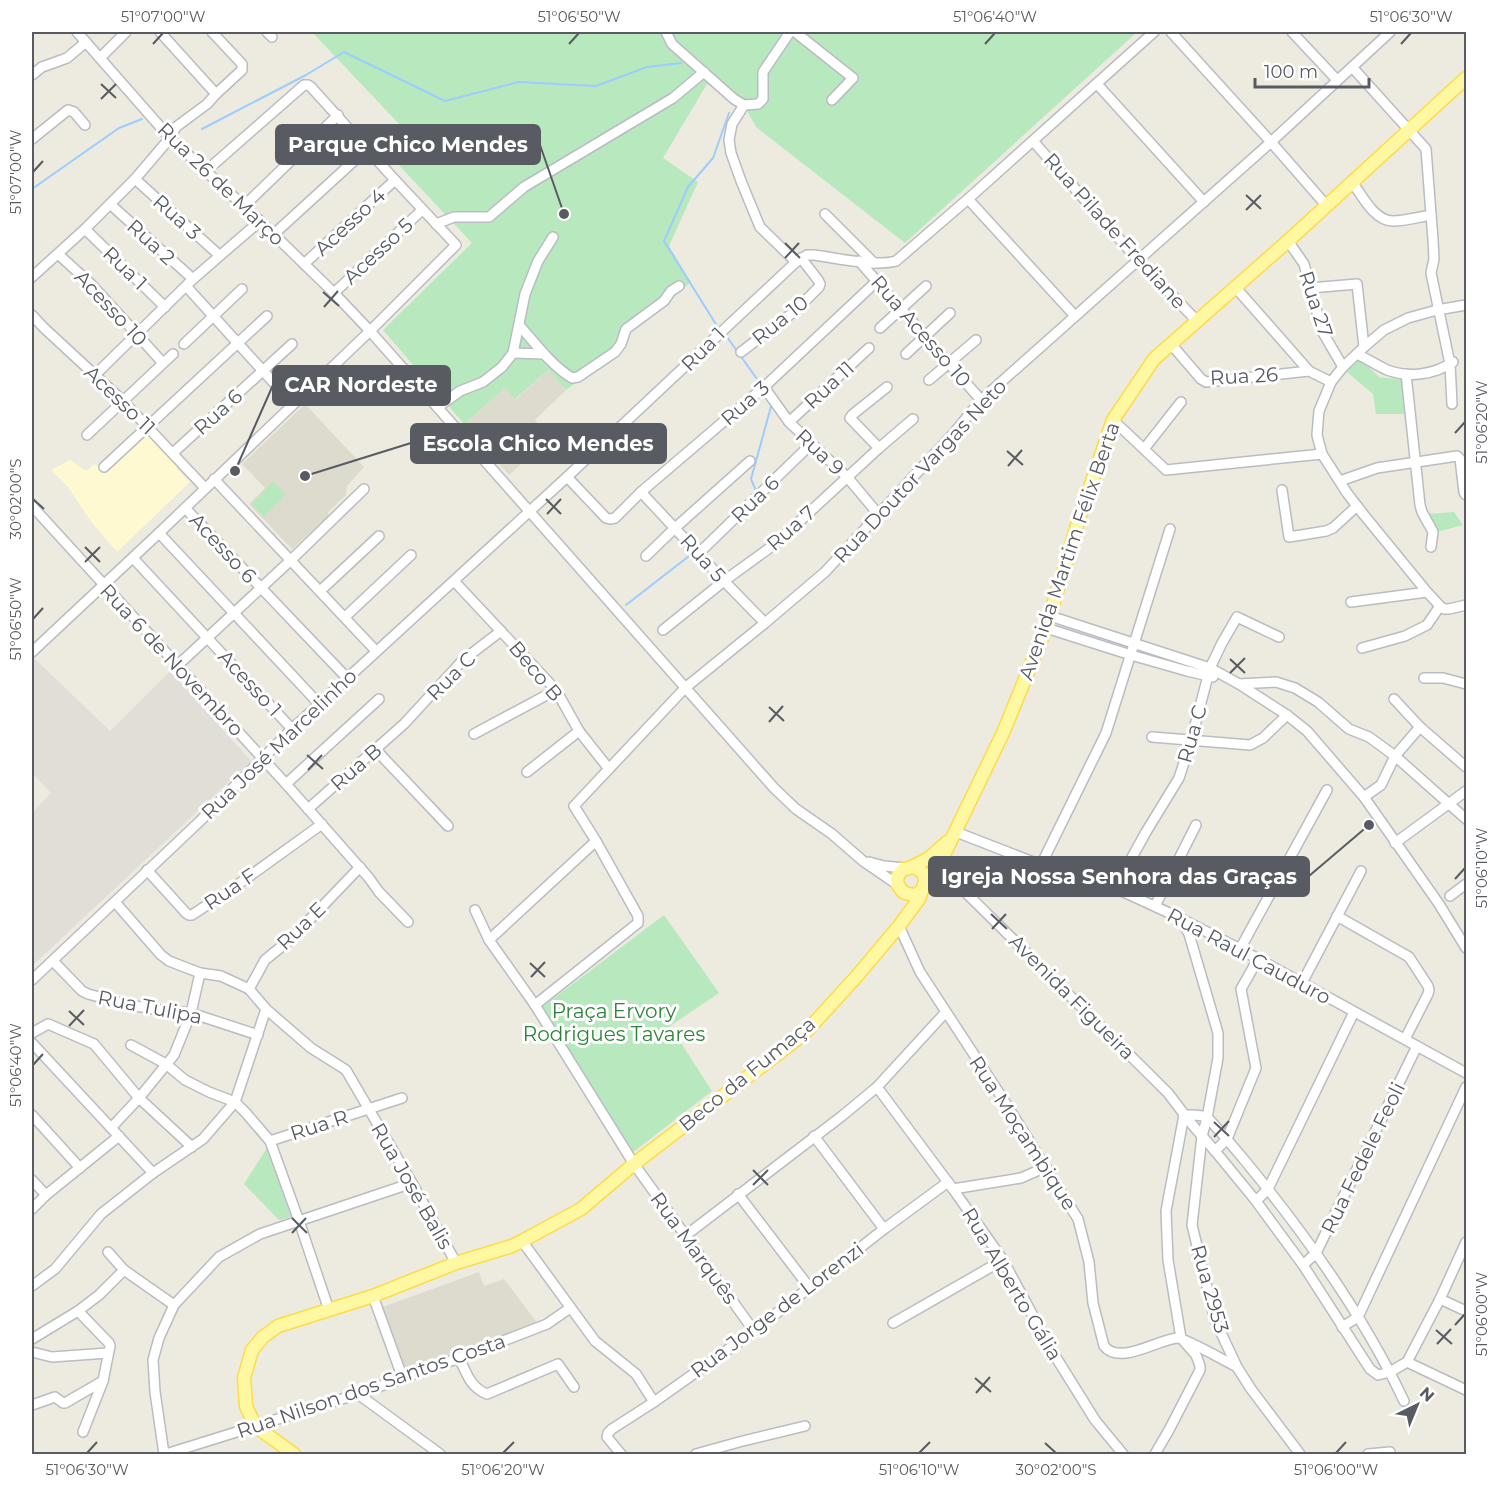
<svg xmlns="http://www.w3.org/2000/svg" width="1498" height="1486" viewBox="0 0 1498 1486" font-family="Montserrat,sans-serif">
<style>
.commercial{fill:#fff9d2}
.industrial{fill:#e0ded7}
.education{fill:#dcdbce}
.green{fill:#b8e8bd}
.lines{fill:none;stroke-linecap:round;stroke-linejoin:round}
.stream{stroke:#9dccff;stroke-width:2}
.minor-casing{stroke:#babcc3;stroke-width:12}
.major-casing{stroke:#fedb47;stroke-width:15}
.minor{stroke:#fff;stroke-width:9}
.major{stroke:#fff8a2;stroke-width:12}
.ticks{fill:none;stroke:#585c62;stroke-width:2}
.labels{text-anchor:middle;stroke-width:6;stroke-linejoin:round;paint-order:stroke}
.street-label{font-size:20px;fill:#585c62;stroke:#fff}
.park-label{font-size:20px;fill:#2d8638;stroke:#fff}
.leader{fill:none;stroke:#585c62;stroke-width:2}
.callout-dot{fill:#585c62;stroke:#fff;stroke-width:2}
.callout{fill:#585c62;stroke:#585c62;stroke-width:2}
.callout-label{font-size:21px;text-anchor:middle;font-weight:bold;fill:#fff}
.neatline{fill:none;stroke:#585c62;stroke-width:2}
.ticks-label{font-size:15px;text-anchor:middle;fill:#585c62}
</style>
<rect width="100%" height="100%" fill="#edebdf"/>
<polygon class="commercial" points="147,431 179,465 176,468 190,482 117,552 92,523 68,487 51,470 70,460 86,471 94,464 106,470"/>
<polygon class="industrial" points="35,659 110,731 170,671 251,761 32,966 32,813 51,793 32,773 32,663"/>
<g class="education">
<polygon points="548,370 566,390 535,420 550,438 509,475 464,424 505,388 516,399"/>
<polygon points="305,404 364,467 347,486 346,495 328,512 328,516 292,549 249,504 265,488 242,464"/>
<polygon points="479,1272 484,1286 504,1279 538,1324 403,1372 380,1308"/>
</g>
<g class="green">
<polygon points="312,32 1137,32 905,243 756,127 744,105 707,84 663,158 698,182 669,246 691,282 631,332 624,347 566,390 548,370 515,399 505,388 464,424 383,330 472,243 379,144 400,125"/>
<polygon points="1359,357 1379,377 1403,380 1404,414 1376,414 1373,394 1347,372"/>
<polygon points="273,481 286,494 264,517 252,504"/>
<polygon points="1454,512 1463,525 1437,532 1426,514"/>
<polygon points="664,915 719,993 670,1026 712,1091 632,1153 541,1008"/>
<polygon points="267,1148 291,1217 279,1220 244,1184"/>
</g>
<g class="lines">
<g class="stream">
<polyline points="202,129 306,75 344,52 445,101 519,82 596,86 647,67 681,63"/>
<polyline points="32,189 119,128 142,119"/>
<polyline points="717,326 664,241 688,187 713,158 729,113"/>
<polyline points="727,337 762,386"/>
<polyline points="757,493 751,479 772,403"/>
<polyline points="626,605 693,553"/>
</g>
<g class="minor-casing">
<g id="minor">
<polyline points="77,32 170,138 260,221 334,293 370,331 774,788 796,809 832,834 863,861 898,885"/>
<polyline points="160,32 216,94"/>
<polyline points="267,32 272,37"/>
<polyline points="666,32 672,44 734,99 744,105 758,104 763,99 763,72 790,32"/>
<polyline points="795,32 853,78 832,100"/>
<polyline points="1171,32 1271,142 1326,205"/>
<polyline points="1292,32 1337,80"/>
<polyline points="100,58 126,32"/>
<polyline points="1352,67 1426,149 1433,240 1434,259 1431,273 1450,364 1452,404"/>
<polyline points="32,75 42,67 67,58 86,42"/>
<polyline points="1097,84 1204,202"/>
<polyline points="744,105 732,124 729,140 731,153 741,181 760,227 796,262"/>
<polyline points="32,139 68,110 74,112 85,125"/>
<polyline points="1033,141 1138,260 1197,321"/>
<polyline points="135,179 219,255"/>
<path d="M1352,182c10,13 22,39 41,39 12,0 26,-4 38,-6"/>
<polyline points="968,199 1075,316"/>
<polyline points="110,204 193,279"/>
<polyline points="244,206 338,115"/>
<polyline points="825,214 874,263"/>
<polyline points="436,224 454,217 489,217 524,187 673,98 704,72"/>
<polyline points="85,229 165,307"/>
<polyline points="274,234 367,149"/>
<polyline points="1288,241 1304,264 1322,331 1343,367"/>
<polyline points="58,254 92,285 163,363"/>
<polyline points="859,261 981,400"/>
<polyline points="304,264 395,180"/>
<polyline points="32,277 85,229 135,179 170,138 176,127 207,104 216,94 242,70 242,64 212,32"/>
<polyline points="186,286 293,404"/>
<polyline points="1236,288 1309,371"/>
<polyline points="1310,288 1357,284 1364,347"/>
<polyline points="334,293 422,210"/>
<polyline points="1466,305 1437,310 1408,318 1384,330 1364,347 1343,367 1331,382 1319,411 1317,435 1322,454 1347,493 1364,515 1427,592 1440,606 1444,609 1449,609 1466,605"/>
<polyline points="32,315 43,327 123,401 205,488"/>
<path d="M519,325c17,19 32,40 53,53l6,-1 37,-25 6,-8 5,-15 38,-28 7,-10 8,-5"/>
<polyline points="880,328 926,286"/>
<polyline points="184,344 242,289"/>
<polyline points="1171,344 1201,379 1206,382 1309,371 1331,382"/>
<polyline points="741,352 795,311 819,287 820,284 818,280 801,258"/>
<polyline points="513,353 544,354"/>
<polyline points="906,354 950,313"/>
<path d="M1357,354c10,5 20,11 30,16 21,8 47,5 66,-8"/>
<polyline points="1406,374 1420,505 1422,512 1433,532 1431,547"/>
<polyline points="95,375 193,279 260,221"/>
<polyline points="929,380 976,340"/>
<polyline points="764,387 789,422 848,478 879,515"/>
<polyline points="438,407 460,391 483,382 502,367 513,353 525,294 538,261 553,237"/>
<polyline points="1113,420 1166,470 1322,454"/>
<polyline points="789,422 869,348"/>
<polyline points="87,435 173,354"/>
<polyline points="879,448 850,418 852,415 887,387"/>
<polyline points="1144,449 1181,402"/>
<polyline points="173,453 292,344"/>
<polyline points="104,467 267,316"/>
<polyline points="567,477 606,518 610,519 615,518 641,492 764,387 877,281"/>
<polyline points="214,479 376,651"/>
<polyline points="1340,481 1377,468 1457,456 1460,459 1464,492 1465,494 1466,495"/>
<polyline points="1282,490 1289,537 1326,531 1333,528 1357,506"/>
<polyline points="641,492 724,581 765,623"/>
<polyline points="32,506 286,784 369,878 379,892 408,922"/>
<polyline points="185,508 347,678"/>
<polyline points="159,533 319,704"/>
<polyline points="698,554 811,444"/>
<polyline points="646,556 675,528 750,461"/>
<polyline points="133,558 292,729"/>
<polyline points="454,581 556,690 579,731 609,769"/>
<polyline points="320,591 379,536"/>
<polyline points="1351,602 1427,592"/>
<polyline points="1050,616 1210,668 1239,684 1287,715 1307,731 1364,797 1439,904 1466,948"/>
<polyline points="345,617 411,555"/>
<polyline points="1046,628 1131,655 1187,671 1213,677"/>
<polyline points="663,630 724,581 775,544 879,448 913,419"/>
<polyline points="1362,648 1405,636 1427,625 1440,606"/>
<polyline points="32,652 159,533 370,331 456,245 395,180 311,87 308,85 304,85 206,171"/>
<polyline points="177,666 291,560 364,489"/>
<polyline points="1424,678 1443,678 1466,684"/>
<polyline points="1239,684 1276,682 1295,688 1318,702 1349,729 1369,737 1395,756 1466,819"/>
<polyline points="1394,699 1420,727 1466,767"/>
<polyline points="474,734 556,690"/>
<polyline points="1152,737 1250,745 1263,738 1287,715"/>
<polyline points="376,750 448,826"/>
<polyline points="527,772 579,731"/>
<polyline points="286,784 379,699"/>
<polyline points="1364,797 1381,785 1395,756 1420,727"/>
<polyline points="308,809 404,724 463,660 501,631"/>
<polyline points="956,832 1041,865 1115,888 1180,918 1240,949 1466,1073"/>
<polyline points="1395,843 1466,791"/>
<polyline points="869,862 884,866 905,868"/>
<polyline points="935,862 1168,1093 1190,1122 1215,1151 1256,1201 1303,1265 1370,1369 1378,1375 1390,1372 1407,1362 1440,1299 1466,1242"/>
<polyline points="1041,865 1106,733 1170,529"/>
<polyline points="147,870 186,913 189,915 192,915 240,883 322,824"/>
<polyline points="1115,888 1146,832 1179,778 1191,741 1210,668 1222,643 1237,617 1279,637"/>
<polyline points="1450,896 1466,884"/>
<polyline points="115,902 161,955 169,961 200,973 221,976 249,989 266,1009 311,1048 346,1070 412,1183 456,1263"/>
<polyline points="1155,906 1196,825"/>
<polyline points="475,910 489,940 535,1005 634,1164 754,1331"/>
<polyline points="1337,916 1409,957 1428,986 1429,990 1428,994 1405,1039"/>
<polyline points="1180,918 1189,934 1218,1033 1218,1058 1207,1118 1202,1136 1192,1225 1215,1320 1237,1367 1251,1389 1300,1454"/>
<path d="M899,926l21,46 83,127 75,120 11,43 4,41 11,43c16,20 54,-7 74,-8 7,0 49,24 59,29"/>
<polyline points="489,940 596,841"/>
<polyline points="1240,949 1327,790"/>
<polyline points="53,961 82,991 88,994 129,1005 161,1010 191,1013 258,1035"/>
<path d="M32,980l167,-158 93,-93 275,-252 229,-215 11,-7h7c23,3 60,12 82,6l72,-62 186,-167"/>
<polyline points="1302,983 1361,871"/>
<polyline points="249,989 265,960 292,938 360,867"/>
<polyline points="535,1005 638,923 638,916 596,841 574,806 685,688 765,623 825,572 953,434 981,400 1271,142 1390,32"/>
<polyline points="32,1033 48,1024 94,1044 139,1098 192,1147"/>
<polyline points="32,1043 153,1173"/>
<polyline points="131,1045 166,1064 185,1080 209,1092 235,1102 245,1112 270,1141 299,1221 329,1310"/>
<polyline points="877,1087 953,1189 1003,1260 1052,1351 1095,1420 1123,1454"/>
<polyline points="32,1115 80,1168"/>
<path d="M1184,1115c7,0 16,-1 22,2 4,2 7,7 10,10 10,11 20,23 30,35 60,73 117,152 158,239"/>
<polyline points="111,1128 139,1098 174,1055 191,1013 200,973"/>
<polyline points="814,1136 884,1229"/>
<polyline points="270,1141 402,1098"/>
<polyline points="1215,1151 1227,1139 1256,1068 1241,989 1258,959"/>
<polyline points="32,1180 46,1195"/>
<polyline points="953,1189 1021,1178 1046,1167"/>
<polyline points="738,1194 809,1287"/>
<polyline points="1256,1201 1268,1189 1354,1012"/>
<polyline points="32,1209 46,1195 119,1136"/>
<polyline points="685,1236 842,1116 877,1087 945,1013"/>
<polyline points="522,1241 595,1341 636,1374 654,1402"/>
<polyline points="108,1252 124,1270 174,1305"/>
<polyline points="1303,1265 1316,1253 1417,1046"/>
<polyline points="32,1286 55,1269 101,1214 153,1173 203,1139 235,1102 266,1009"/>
<polyline points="373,1296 403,1379"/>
<polyline points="1440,1299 1466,1311"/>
<polyline points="78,1311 109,1343 110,1346 103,1381 83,1432"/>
<polyline points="893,1323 1003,1260"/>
<polyline points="1342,1327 1358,1317 1466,1087"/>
<polyline points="32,1339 78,1311 99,1295 124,1270"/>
<polyline points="32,1352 52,1357 108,1353"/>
<path d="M459,1358c8,16 11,29 28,36l71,-30 16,23"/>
<polyline points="1407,1362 1466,1390"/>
<polyline points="358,1394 440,1454"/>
<polyline points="32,1405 55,1397 63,1403 65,1403 103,1381"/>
<polyline points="164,1454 155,1392 153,1360 159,1338 174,1305 219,1257 260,1234 412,1183"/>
<polyline points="166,1454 358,1394 459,1358 547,1324 570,1308"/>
<polyline points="621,1454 607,1437 608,1433 612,1429 654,1402 754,1331 884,1229 948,1182"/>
<polyline points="696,1454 739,1442 805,1426"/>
<polyline points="1155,1454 1169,1430 1200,1370 1200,1366 1196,1355 1181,1338 1168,1260 1166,1211 1184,1115"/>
<polyline points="1368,1454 1390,1452"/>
</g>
</g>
<g class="major-casing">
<g id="major">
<polyline points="912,867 929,858 947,842"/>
<polyline points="925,882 939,865 1003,733 1046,628 1079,519 1113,420 1154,359 1288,241 1466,78"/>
<polyline points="294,1454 255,1426 246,1406 244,1378 252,1350 263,1337 278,1326 373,1296 456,1263 512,1246 522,1241 581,1209 634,1164 805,1033 857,976 899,926 919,899 925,882 924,874 918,869 912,867 902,870 898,876 897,880 898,885 902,891 905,893 913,895 917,894 923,889"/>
</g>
</g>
<use href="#minor" class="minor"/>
<use href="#major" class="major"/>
</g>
<path class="ticks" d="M153,44l10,-11M569,44l10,-11M985,44l10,-11M1401,44l10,-11M101,84l15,14M101,99l15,-15M33,172l10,-11M1246,195l15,14M1246,210l15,-15M785,243l15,15M785,258l14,-15M323,292l16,14M324,307l14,-16M1455,433l10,-11M1007,451l16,14M1008,466l14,-16M33,499l11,10M546,499l15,15M547,514l14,-15M85,547l15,15M85,562l15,-15M33,619l10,-11M1230,659l15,14M1230,673l15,-15M769,707l15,14M769,722l14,-16M307,755l16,14M308,770l14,-15M1455,879l10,-11M991,914l16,15M992,929l14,-15M530,963l15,14M531,977l14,-15M69,1011l15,14M69,1026l15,-16M33,1065l10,-11M1214,1122l15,14M1214,1137l15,-16M753,1170l15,15M753,1185l15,-15M292,1218l15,15M292,1233l14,-15M1455,1325l10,-11M1436,1330l16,14M1437,1344l14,-15M975,1378l16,14M976,1393l14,-16M1045,1443l11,10M87,1453l10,-11M503,1453l11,-11M919,1453l11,-11M1336,1453l10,-11"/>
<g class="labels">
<g class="street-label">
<text transform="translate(221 184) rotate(44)" y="7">Rua 26 de Março</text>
<text transform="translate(177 217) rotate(42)" y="7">Rua 3</text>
<text transform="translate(350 222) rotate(-43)" y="7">Acesso 4</text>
<text transform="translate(1115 231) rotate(48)" y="7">Rua Pilade Frediane</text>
<text transform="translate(151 242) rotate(42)" y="7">Rua 2</text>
<text transform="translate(378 251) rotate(-43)" y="7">Acesso 5</text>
<text transform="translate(125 268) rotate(44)" y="7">Rua 1</text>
<text transform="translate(1316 304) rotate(72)" y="7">Rua 27</text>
<text transform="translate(111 308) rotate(47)" y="7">Acesso 10</text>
<text transform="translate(780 320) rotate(-39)" y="7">Rua 10</text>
<text transform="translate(921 331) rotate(49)" y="7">Rua Acesso 10</text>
<text transform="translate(703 349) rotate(-45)" y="7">Rua 1</text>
<text transform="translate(1244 376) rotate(-3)" y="7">Rua 26</text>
<text transform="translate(829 385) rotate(-43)" y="7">Rua 11</text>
<text transform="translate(120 400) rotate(44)" y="7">Acesso 11</text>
<text transform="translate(745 403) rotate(-41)" y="7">Rua 3</text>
<text transform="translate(218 412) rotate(-42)" y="7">Rua 6</text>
<text transform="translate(820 452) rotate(43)" y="7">Rua 9</text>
<text transform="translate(920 471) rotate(-47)" y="7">Rua Doutor Vargas Neto</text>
<text transform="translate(755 499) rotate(-44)" y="7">Rua 6</text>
<text transform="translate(791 528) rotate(-41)" y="7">Rua 7</text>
<text transform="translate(223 548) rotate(47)" y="7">Acesso 6</text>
<text transform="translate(1069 551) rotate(-71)" y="7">Avenida Martim Félix Berta</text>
<text transform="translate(703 558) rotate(48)" y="7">Rua 5</text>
<text transform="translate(172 660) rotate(47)" y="7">Rua 6 de Novembro</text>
<text transform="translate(536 671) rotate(50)" y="7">Beco B</text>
<text transform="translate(451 676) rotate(-45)" y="7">Rua C</text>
<text transform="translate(250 683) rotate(47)" y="7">Acesso 1</text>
<text transform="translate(1192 734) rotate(-74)" y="7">Rua C</text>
<text transform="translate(279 744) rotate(-44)" y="7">Rua José Marcelinho</text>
<text transform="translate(356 767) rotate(-41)" y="7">Rua B</text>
<text transform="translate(230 889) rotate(-34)" y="7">Rua F</text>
<text transform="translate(301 926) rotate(-44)" y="7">Rua E</text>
<text transform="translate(1249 956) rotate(28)" y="7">Rua Raul Cauduro</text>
<text transform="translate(1072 997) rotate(45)" y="7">Avenida Figueira</text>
<text transform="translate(150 1007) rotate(11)" y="7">Rua Tulipa</text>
<text transform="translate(747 1074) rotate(-39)" y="7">Beco da Fumaça</text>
<text transform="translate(319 1125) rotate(-18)" y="7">Rua R</text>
<text transform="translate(1023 1133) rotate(57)" y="7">Rua Moçambique</text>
<text transform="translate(1363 1158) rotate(-64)" y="7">Rua Fedele Feoli</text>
<text transform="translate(412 1186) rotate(60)" y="7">Rua José Balis</text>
<text transform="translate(694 1248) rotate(54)" y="7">Rua Marquês</text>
<text transform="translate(1012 1284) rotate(59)" y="7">Rua Alberto Gália</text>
<text transform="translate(1210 1289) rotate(74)" y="7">Rua 2953</text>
<text transform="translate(777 1310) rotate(-37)" y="7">Rua Jorge de Lorenzi</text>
<text transform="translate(371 1386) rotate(-19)" y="7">Rua Nilson dos Santos Costa</text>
</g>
<g class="park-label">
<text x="614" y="1018">Praça Ervory<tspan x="614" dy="23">Rodrigues Tavares</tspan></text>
</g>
</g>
<path class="leader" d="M564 214L540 145M235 471L273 385M305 476L411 443M1369 825L1309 876"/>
<g class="callout-dot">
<circle cx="564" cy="214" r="6"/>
<circle cx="235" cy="471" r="6"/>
<circle cx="305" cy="476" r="6"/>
<circle cx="1369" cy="825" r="6"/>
</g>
<g class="callout">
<rect x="276" y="125" width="264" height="39" rx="6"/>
<rect x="273" y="366" width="177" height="39" rx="6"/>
<rect x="411" y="424" width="255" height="39" rx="6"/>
<rect x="929" y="857" width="380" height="39" rx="6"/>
</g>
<g class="callout-label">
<text x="408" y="152">Parque Chico Mendes</text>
<text x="361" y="392">CAR Nordeste</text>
<text x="538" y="451">Escola Chico Mendes</text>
<text x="1119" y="884">Igreja Nossa Senhora das Graças</text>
</g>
<rect width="1498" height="1486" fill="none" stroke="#ffffff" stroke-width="66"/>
<g transform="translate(1417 1405) rotate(43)" stroke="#ffffff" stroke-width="4.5" paint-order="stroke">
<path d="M0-4.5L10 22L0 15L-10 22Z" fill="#585c62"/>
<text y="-9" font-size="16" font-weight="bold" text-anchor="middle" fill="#585c62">N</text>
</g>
<path d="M1255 78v9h114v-9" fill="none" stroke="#585c62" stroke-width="3"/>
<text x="1264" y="78" font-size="18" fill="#585c62" stroke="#ffffff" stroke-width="4.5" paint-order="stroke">100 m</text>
<rect x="33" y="33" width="1432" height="1420" class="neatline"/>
<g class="ticks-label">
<text x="163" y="22">51°07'00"W</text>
<text x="579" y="22">51°06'50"W</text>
<text x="995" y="22">51°06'40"W</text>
<text x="1411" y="22">51°06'30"W</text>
<text transform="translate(16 172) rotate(-90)" y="5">51°07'00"W</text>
<text transform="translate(1482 422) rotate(-90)" y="5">51°06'20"W</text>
<text transform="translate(16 499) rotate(-90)" y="5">30°02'00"S</text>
<text transform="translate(16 619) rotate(-90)" y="5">51°06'50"W</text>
<text transform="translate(1482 868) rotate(-90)" y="5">51°06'10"W</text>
<text transform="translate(16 1065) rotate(-90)" y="5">51°06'40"W</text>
<text transform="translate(1482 1314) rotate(-90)" y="5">51°06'00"W</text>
<text x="87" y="1475">51°06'30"W</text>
<text x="503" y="1475">51°06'20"W</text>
<text x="919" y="1475">51°06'10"W</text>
<text x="1056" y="1475">30°02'00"S</text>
<text x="1336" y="1475">51°06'00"W</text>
</g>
</svg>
